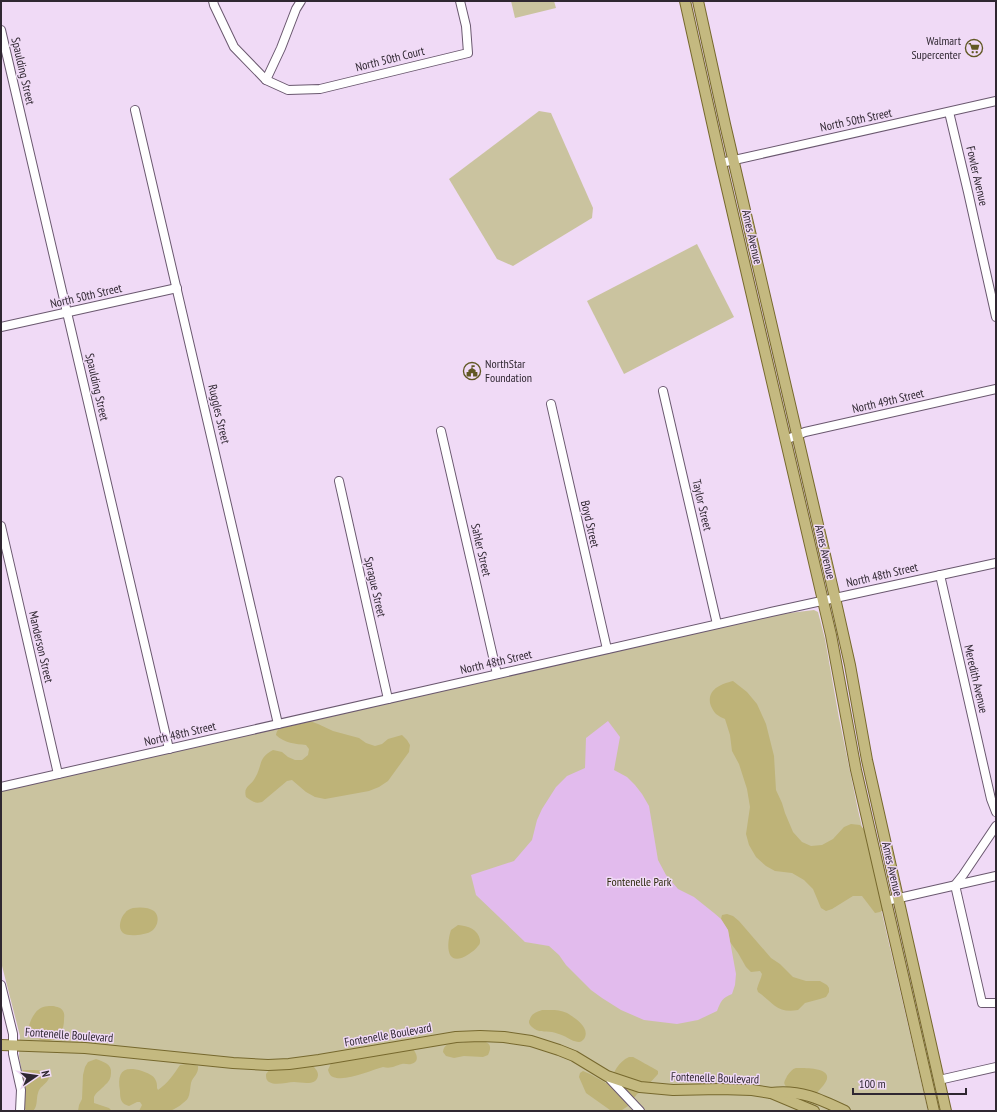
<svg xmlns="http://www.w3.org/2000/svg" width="997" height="1112" viewBox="0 0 997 1112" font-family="'PT Sans Narrow',sans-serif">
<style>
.green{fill:#cac39f}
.forest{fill:#beb378}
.water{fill:#e2bbed}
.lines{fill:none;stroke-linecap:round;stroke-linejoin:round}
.minor-casing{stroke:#6a586f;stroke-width:10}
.major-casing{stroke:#76682d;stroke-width:12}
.minor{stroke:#fff;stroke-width:8}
.major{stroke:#c4b980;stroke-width:10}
.labels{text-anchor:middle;stroke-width:3;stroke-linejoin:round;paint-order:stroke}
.poi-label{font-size:12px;fill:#2f2731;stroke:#f0daf6;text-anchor:end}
.street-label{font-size:12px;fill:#2f2731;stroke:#f0daf6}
.park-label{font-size:12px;fill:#302b10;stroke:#f0daf6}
</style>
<rect width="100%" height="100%" fill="#f0daf6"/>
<g class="green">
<polygon points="511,1 554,1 556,8 515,18"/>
<polygon points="539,111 551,113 593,208 592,218 513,266 497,259 449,179"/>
<polygon points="697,244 734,317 624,374 587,301"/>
<polygon points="814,610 818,612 825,639 839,718 858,810 928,1111 25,1111 25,1097 24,1085 19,1056 20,1036 1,962 1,791 773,615"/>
</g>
<g class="forest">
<path d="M733,681l14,11 10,12 9,20 8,32 2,34 6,13 3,10 8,19 9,10 9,4 11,-1 11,-6 11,-12 7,-3 9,1 5,5 20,79 -5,3 -5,1 -13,-17h-9l-21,13 -6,2 -5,-3 -8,-19 -9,-9 -12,-7 -17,-2 -9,-5 -10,-9 -7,-12 -3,-11 4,-27 -3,-18 -8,-25 -7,-13 -2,-16 -5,-16c-3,-1 -6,-3 -9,-5 -2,-2 -5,-7 -6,-11 -2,-14 11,-19 23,-22z"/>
<path d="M307,720l11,4 15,7 26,7 7,5 9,3 7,-2 6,-5 14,-4 5,5 3,5 -1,7 -21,29 -9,6 -10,4 -44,8 -10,-2 -9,-5 -14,-12 -5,1 -25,21c-8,2 -10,-1 -16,-5 -3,-11 5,-11 9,-19 8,-13 2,-19 18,-28l9,2 6,5 7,3h7l6,-5 1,-6 -3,-4c-10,-1 -22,-2 -30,-10 2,-13 21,-12 31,-15z"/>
<path d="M133,908c6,-1 16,-1 21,3 7,6 3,18 -4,21 -6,3 -22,5 -27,1 -6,-5 -2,-16 2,-20 2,-3 5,-4 8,-5z"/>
<path d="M727,914l6,2 6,5 32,37 9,6 13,13 13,4h14l7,4 2,3v4l-3,5 -6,2 -15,4 -7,7c-21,4 -25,-8 -40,-18l-1,-3c1,-5 4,-10 5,-15l-2,-3 -9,1 -5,-5 -8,-14 -8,-11 -2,-12 -7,-11 1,-4z"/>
<path d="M458,925c10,1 20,4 22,15 0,3 0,4 -2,6 -2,3 -6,6 -9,8 -23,15 -23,-9 -18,-24z"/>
<path d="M53,1006c4,1 8,1 10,5 2,3 1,6 1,9 0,4 -1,9 -3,13 -4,8 -16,11 -24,5 -3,-2 -7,-4 -8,-9 -1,-5 5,-16 9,-19 4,-4 10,-4 15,-4z"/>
<path d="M542,1010c8,0 17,-1 25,3 8,5 24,15 17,26 -2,2 -3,3 -5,3 -5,0 -11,-4 -15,-6 -4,-2 -8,-3 -12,-4 -8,-1 -13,1 -20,-5 -3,-3 -4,-5 -2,-8 2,-6 7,-7 12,-9z"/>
<path d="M470,1040c10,0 26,0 18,15l-5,2 -19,-1 -10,2 -8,-2 -3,-4c1,-10 10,-9 18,-9 3,0 7,-2 9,-3z"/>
<path d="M413,1049c4,5 7,13 -2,15 -3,1 -6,-1 -9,0 -8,2 -11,5 -19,3 -12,3 -37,15 -50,10 -3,-1 -4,-4 -5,-7l3,-7 17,-5 24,-1 5,-3z"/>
<path d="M629,1057c1,0 2,0 4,0 2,1 22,12 25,14v3l-10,11 -11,9 -9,12 -6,4 -6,1 -6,-1 -24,-17 -7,-16 1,-4 3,-2 7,3 16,9h3c5,-11 9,-21 20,-26z"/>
<path d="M96,1059c8,3 16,5 15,14 0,5 -2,9 -6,12 -3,4 -9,7 -11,12 0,2 0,4 0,6l15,5 3,3h-34l1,-6 3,-6 1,-24 2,-8 3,-5z"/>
<path d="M186,1064l9,1 3,1c1,8 -5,10 -7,17 -1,5 -1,11 -3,15 -2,4 -14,12 -18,13 -9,1 -21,0 -31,0l3,-6 -2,-3h-3l-8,4c-8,-2 -9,-7 -9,-15 -3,-18 2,-26 22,-20 5,2 11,4 13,8 2,3 2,6 2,9l1,2c10,-7 16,-16 22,-25z"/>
<path d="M312,1065c3,3 6,6 6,10 -1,12 -17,7 -24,7 -7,0 -18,4 -25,0 -3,-2 -3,-5 -3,-8l5,-6z"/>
<path d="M796,1068c7,0 34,-1 31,11 -2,6 -9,12 -12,16 -6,-1 -28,-5 -30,-10 -2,-3 1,-6 2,-9 3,-4 5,-7 9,-8z"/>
<path d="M23,1070c6,0 33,-2 25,10 -3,5 -9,7 -10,13 -2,6 0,13 -5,18l-7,-1 -3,-4 -3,-30z"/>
</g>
<path class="water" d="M608,721l12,16 -6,33 13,7 8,8 7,9 7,12 9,54 8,15 12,14 16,8 20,16 7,6 7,11 8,44 -1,11 -3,9c-10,4 -11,7 -15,17l-19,9 -21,4 -33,-4 -23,-10 -19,-12 -11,-8 -25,-25 -7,-10 -10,-9 -24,-4 -49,-47 -5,-20 43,-14 18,-21 5,-20 5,-11 14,-22 11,-11 18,-8 1,-30z"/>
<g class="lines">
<g class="minor-casing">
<g id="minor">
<polyline points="213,1 214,5 234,47 266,80 288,90 320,89 468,53 466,26 460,1"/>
<polyline points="1,30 169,749"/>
<polyline points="266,80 281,48 296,9 301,1"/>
<polyline points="135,110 278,724"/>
<polyline points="949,112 968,192 996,317"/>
<polyline points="721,163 996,101"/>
<polyline points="1,327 177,288"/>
<polyline points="663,391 717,624"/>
<polyline points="551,404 607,649"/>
<polyline points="441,431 497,674"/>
<polyline points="785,440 805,432 996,389"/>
<polyline points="339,481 388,699"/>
<polyline points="1,526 58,774"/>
<polyline points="940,575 991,799 996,812"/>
<polyline points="1,787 771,612 996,563"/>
<polyline points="996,826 963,875 955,885 982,1003 996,1003"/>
<polyline points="886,901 996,876"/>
<polyline points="1,985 13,1034 13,1054 21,1090 20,1111"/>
<polyline points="607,1076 640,1111"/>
<polyline points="939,1080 996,1067"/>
</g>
</g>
<g class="major-casing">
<g id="major">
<polyline points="685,1 721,163 831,635 856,770 934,1111"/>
<polyline points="698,1 725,124 835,598 850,665 867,760 946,1111"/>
<polyline points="1,1045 85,1048 233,1063 268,1065 289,1064 319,1060 456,1037 480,1036 504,1037 531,1041 559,1050 574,1056 607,1076 640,1087 673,1090 720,1089 752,1090 771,1093 814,1111"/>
<path d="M771,1093c28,-4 49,6 74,18"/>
</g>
</g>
<use href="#minor" class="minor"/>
<use href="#major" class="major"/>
</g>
<defs>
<g id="supermarket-ring" transform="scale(0.9)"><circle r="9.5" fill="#f0daf6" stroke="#615824" stroke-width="1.5"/><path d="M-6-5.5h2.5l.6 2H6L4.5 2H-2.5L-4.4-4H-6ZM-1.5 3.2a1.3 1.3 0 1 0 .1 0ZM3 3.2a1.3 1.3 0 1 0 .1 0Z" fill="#615824"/></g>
<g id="civic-ring" transform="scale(0.9)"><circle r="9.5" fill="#f0daf6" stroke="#615824" stroke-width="1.5"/><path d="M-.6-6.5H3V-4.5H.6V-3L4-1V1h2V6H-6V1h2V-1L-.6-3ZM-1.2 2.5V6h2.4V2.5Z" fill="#615824"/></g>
</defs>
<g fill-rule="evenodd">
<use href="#supermarket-ring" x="974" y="48"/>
<use href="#civic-ring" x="472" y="371"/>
</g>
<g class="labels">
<g class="poi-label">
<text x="961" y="45">Walmart<tspan x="961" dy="14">Supercenter</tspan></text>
<text x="485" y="368" text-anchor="start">NorthStar<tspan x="485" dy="14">Foundation</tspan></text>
</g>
<g class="street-label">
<text transform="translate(390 59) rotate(-14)" y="4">North 50th Court</text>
<text transform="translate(23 71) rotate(77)" y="4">Spaulding Street</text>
<text transform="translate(856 120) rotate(-12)" y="4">North 50th Street</text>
<text transform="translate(977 176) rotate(77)" y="4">Fowler Avenue</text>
<text transform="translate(752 237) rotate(77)" y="4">Ames Avenue</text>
<text transform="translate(86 296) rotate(-13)" y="4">North 50th Street</text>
<text transform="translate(97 387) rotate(77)" y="4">Spaulding Street</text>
<text transform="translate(888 401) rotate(-13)" y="4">North 49th Street</text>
<text transform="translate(219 414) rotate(77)" y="4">Ruggles Street</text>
<text transform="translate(702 505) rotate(77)" y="4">Taylor Street</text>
<text transform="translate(590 524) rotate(77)" y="4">Boyd Street</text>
<text transform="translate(481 550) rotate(77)" y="4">Sahler Street</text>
<text transform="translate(825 552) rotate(77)" y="4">Ames Avenue</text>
<text transform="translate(882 575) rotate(-13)" y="4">North 48th Street</text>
<text transform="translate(375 587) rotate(77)" y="4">Sprague Street</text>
<text transform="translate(41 647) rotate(77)" y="4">Manderson Street</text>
<text transform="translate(496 662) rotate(-13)" y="4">North 48th Street</text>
<text transform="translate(976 679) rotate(77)" y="4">Meredith Avenue</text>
<text transform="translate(180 734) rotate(-13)" y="4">North 48th Street</text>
<text transform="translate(892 869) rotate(77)" y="4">Ames Avenue</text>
<text transform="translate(69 1035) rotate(4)" y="4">Fontenelle Boulevard</text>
<text transform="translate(388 1035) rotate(-10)" y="4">Fontenelle Boulevard</text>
<text transform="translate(715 1078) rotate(2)" y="4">Fontenelle Boulevard</text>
</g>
<g class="park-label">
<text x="639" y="886">Fontenelle Park</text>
</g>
</g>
<rect width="997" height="1112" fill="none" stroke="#2f2731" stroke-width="4"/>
<g transform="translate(36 1076) rotate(77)" stroke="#f0daf6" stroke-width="3" paint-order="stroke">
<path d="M0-3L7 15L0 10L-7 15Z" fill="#2f2731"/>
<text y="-6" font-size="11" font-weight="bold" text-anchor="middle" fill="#2f2731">N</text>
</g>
<path d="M853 1088v6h113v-6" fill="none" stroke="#2f2731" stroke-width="2"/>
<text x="859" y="1088" font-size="12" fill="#2f2731" stroke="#f0daf6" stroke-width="3" paint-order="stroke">100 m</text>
</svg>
